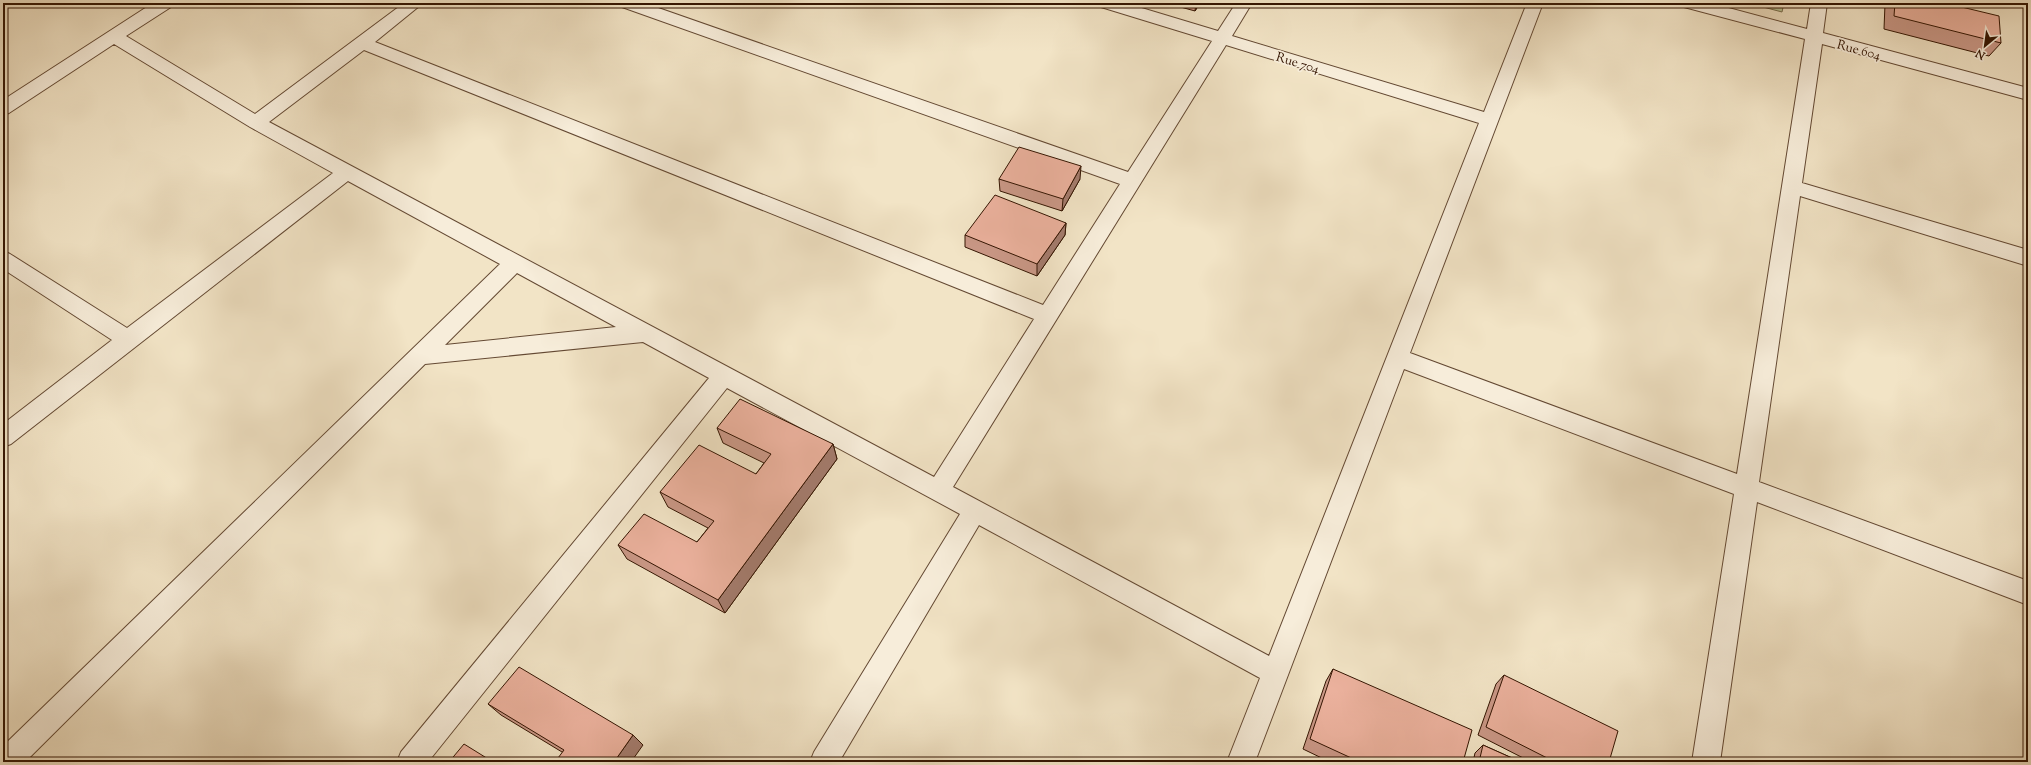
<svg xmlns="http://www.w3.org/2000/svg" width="2031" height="765" viewBox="0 0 2031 765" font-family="'Sorts Mill Goudy',serif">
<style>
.green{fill:#b9c496;stroke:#766c4c}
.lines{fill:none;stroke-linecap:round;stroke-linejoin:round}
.street-casing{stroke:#644933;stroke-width:2}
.street{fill:#f7edda;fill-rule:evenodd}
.wall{fill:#ca9887;stroke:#341502}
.shaded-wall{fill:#a47c6e;stroke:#341502}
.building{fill:#ebb19d;stroke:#341502}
.labels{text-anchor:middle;stroke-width:3.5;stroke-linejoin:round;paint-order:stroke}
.far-street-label{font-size:13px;fill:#341502;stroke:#f7edda}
</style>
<rect width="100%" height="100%" fill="#f2e4c6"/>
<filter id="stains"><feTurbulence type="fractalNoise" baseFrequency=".005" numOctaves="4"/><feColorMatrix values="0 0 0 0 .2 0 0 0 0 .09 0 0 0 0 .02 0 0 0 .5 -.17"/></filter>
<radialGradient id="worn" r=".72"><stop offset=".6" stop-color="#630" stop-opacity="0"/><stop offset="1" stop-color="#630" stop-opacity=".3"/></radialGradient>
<polygon class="green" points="1748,3 1784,3 1782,12"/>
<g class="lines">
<g class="street-casing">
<path id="street" d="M153,3h20l-2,4 -45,29 129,78 149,-111h19l-48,39 668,263 77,-121 -498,-177 -2,-4h24l484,169 84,-131 -111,-34 -2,-4h26l93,28 18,-28h16l-20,33 252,76 43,-109h16l-133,350 327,121 68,-435 -121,-32 -2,-4h28l97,26 4,-26h16l-4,30 205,55v12l-206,-56 -20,139 226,67v16l-228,-70 -41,286 269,99v24l-271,-103 -37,260h-28l42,-268 -330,-125 -149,393h-28l33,-84 -281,-153 -140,237h-29l4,-10 146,-238 -233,-126 -299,374h-31l4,-10 308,-374 -66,-36 -218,22 -400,398h-22v-16l497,-482 -152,-83 -337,263 -8,3v-23l109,-84 -109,-71v-18l7,3 117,74 206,-155 -83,-46 -136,-83 -105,69 -6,2v-15zM1226,45l253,78 -210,533 -316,-169zM364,50l670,269 -100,158 -665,-355zM517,273l99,54 -171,18z"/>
</g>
<use href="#street" class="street"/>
</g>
<g class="wall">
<polygon points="1166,3 1200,3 1195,11"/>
<polygon points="1886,3 1945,3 2001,43 1989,56 1884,29 1885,4"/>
<polygon points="999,179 1080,179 1062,211 1000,191"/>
<polygon points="1066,223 1065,235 1037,276 965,247 965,235"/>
<polygon points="717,428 833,444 837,459 725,613 627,559 618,545 697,542 708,528 668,507 660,492 756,474 764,463 723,443"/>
<polygon points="1333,669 1463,762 1330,762 1303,749 1326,681"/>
<polygon points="1504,675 1609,762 1531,762 1478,735 1496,684"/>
<polygon points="488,704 633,735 643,745 562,752 501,715"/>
<polygon points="1483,745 1521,762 1473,762 1475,753"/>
</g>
<g class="shaded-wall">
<polygon points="1196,3 1200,3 1195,11"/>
<polygon points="1081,166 1080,179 1062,211 1063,199"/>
<polygon points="1066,223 1065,235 1037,276 1037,264"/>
<polygon points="833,444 837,459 725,613 718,600"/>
<polygon points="633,735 643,745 631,762 614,762"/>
</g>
<g class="building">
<polygon points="1895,3 1945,3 1999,16 2001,43 1894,16"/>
<polygon points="1019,147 1081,166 1063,199 999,179"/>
<polygon points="995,195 1066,223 1037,264 965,235"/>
<polygon points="740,399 833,444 718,600 618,545 644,514 697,542 714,521 660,492 699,445 756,474 771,454 717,428"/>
<polygon points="519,667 633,735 614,762 555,762 564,750 488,704"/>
<polygon points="1333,669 1472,730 1463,762 1360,762 1310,739"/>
<polygon points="1504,675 1618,731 1609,762 1555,762 1486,727"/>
<polygon points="464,744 493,762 449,762"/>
<polygon points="1483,745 1521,762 1479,762"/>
</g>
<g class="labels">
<g class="far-street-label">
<text transform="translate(1859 49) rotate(15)" y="5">Rue 604</text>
<text transform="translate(1298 62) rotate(17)" y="5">Rue 704</text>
</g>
</g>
<rect width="2031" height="765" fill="none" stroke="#f2e4c6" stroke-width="16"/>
<rect x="4" y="4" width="2023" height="757" fill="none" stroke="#341502" stroke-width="2"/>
<rect x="8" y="8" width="2015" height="749" fill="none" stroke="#341502"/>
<g transform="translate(1985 46) rotate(209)" stroke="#f7edda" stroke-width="3" paint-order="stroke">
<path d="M0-3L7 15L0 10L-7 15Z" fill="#341502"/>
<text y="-6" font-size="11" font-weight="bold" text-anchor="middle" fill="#341502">N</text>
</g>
<rect width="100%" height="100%" filter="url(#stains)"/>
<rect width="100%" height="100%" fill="url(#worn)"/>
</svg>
